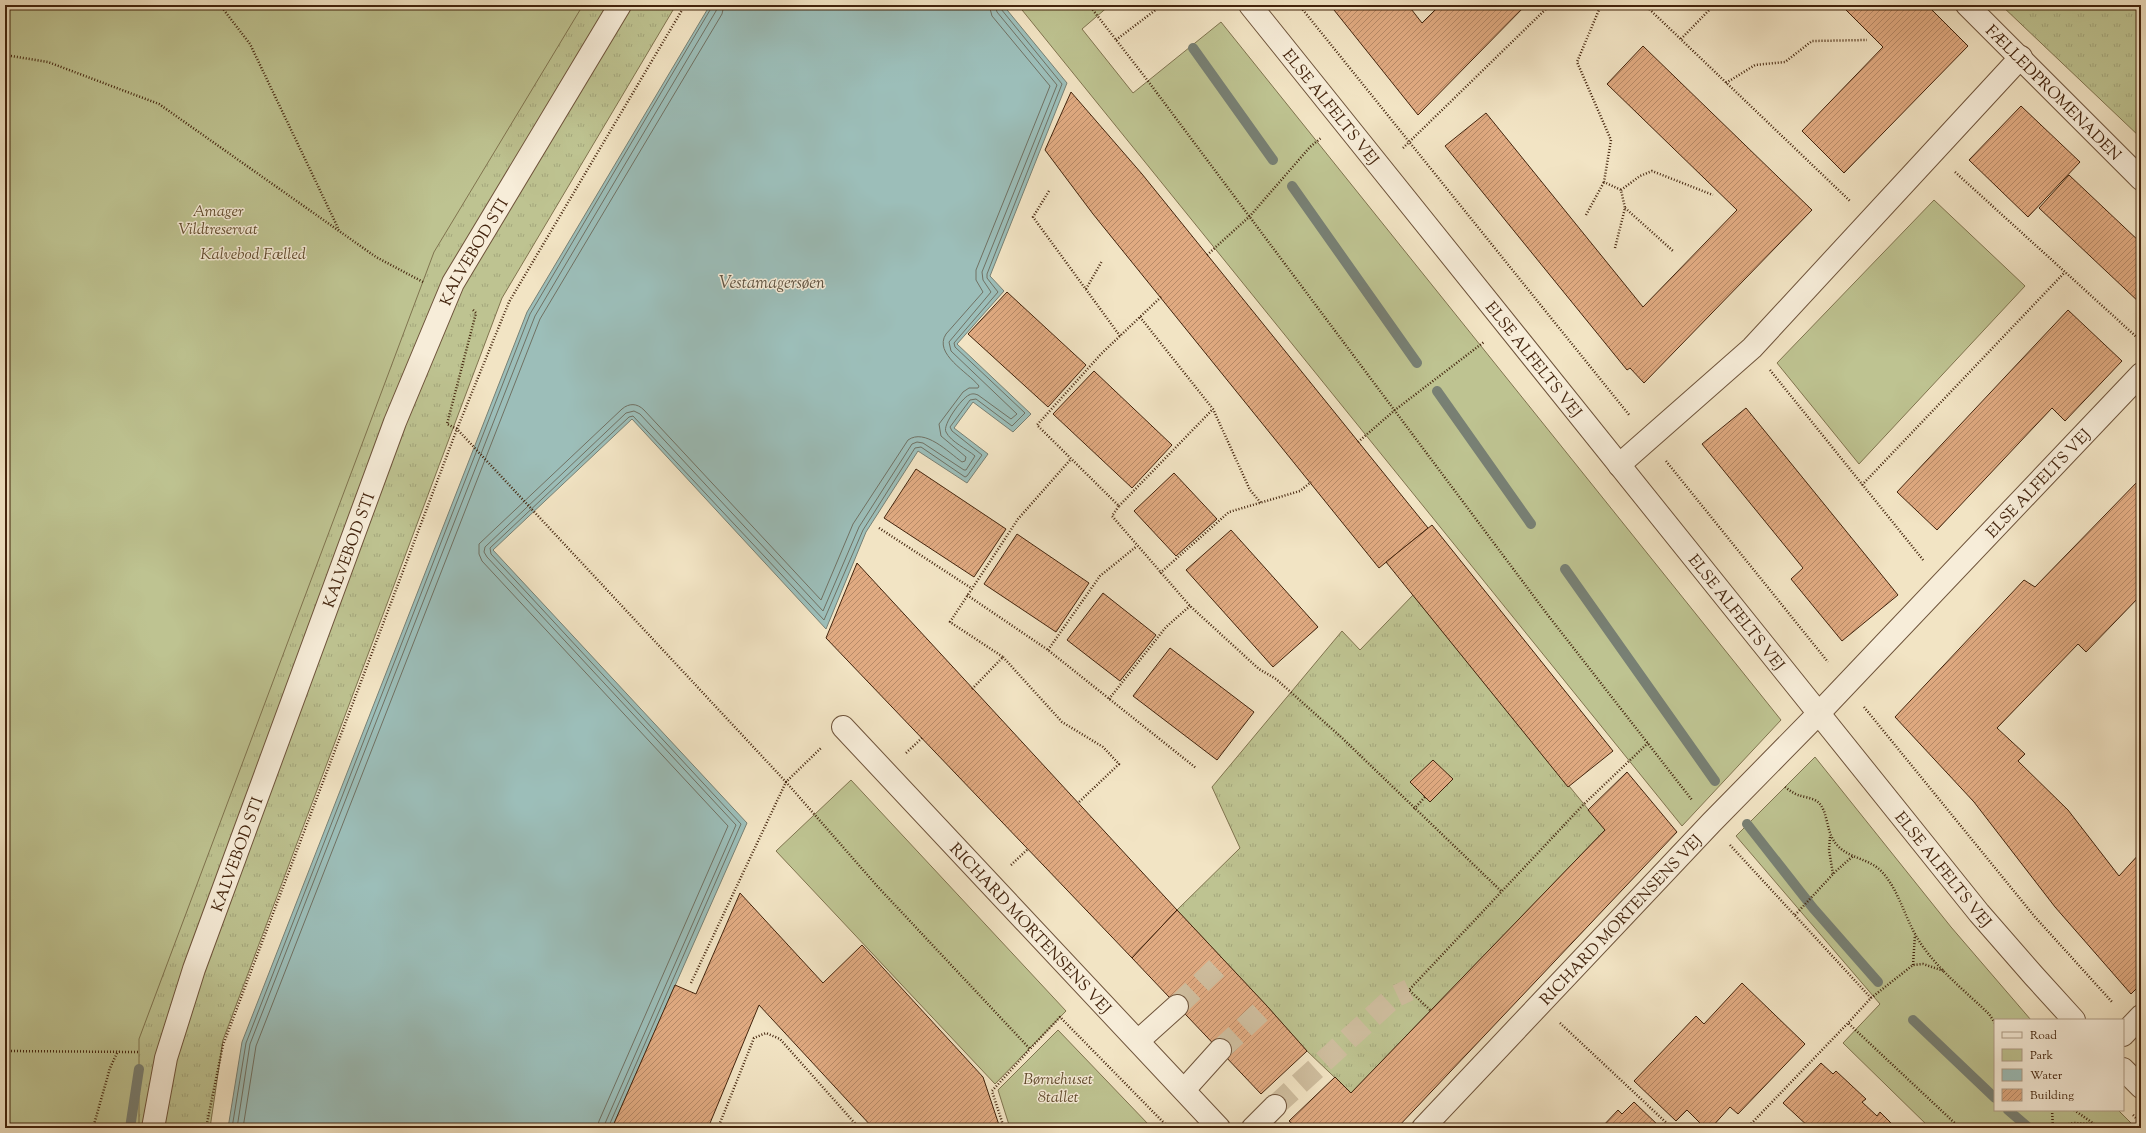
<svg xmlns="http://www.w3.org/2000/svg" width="2146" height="1133" viewBox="0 0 2146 1133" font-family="'Sorts Mill Goudy',serif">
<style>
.grass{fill:url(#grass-tufts);stroke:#80744f}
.park{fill:#bec391;stroke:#80744f}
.water{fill:#9cbeb9;stroke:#788074}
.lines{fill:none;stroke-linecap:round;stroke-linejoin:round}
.shore{stroke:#707163;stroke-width:1}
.stream{stroke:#788074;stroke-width:10}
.building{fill:url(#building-hatch);stroke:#43240d}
.minor-tunnel{stroke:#cfbe9f;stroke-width:22;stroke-dasharray:22 11;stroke-linecap:butt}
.minor-casing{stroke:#6f543b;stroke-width:24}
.path{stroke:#43240d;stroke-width:2.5;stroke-dasharray:1 2;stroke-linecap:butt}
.minor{stroke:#f7edd9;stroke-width:22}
.labels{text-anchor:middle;stroke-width:3;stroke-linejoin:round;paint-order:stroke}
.street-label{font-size:16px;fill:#43240d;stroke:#f7edd9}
.park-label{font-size:16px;font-style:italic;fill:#624c2e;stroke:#f7edd9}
.water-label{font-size:17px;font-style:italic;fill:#5e5241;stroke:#f7edd9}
</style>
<defs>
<pattern id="grass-tufts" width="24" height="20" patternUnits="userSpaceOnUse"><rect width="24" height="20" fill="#bec391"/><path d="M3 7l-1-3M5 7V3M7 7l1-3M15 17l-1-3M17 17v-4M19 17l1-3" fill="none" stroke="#a4a77c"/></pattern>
<pattern id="building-hatch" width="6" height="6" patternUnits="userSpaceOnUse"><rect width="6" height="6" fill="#e0aa81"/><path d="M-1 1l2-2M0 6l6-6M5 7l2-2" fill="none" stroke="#b78a68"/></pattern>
</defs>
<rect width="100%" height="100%" fill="#f2e4c4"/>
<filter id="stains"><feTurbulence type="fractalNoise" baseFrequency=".005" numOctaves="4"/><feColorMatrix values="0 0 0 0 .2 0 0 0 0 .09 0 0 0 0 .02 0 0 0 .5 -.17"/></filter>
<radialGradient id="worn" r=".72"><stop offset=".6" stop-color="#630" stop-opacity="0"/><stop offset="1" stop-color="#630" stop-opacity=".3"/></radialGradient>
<g class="grass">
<polygon points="5,5 676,5 502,298 223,1040 210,1128 5,1128"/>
<polygon points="2001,5 2141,5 2141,138"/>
<polygon points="1413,595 1605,830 1351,1093 1307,1051 1267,1006 1177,910 1240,848 1212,787 1342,631 1360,650"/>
</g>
<g class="park">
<polygon points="5,5 583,5 434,252 139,1039 139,1128 5,1128"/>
<polygon points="1018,5 1110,5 1082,29 1133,93 1221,22 1781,720 1682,826"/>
<polygon points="1934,200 2025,286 1859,464 1777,363"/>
<polygon points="1815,757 1951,927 2031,1020 1995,1020 1995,1110 2118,1110 2136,1128 1930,1128 1843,1043 1880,1004 1736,836"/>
<polygon points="851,780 1066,1011 995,1084 776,851"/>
<polygon points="1058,1030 1149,1125 1147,1128 1010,1128 998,1090"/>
</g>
<polygon class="water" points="710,5 1003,5 1067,83 990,276 1004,291 957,344 1031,414 1013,432 973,402 954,428 988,454 967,483 918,451 866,532 826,629 632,419 493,550 747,823 612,1128 228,1128 242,1042 527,312"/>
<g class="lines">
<g class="shore">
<polyline points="232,1128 246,1043 530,314 713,5"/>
<polyline points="237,1128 250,1044 535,316 716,11 718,5"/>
<polyline points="243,1128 256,1046 540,319 722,14 724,5"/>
<path d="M597,1128l2,-7 129,-295 -246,-265 -3,-7v-10l143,-135c7,-6 15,-6 22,1l177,190 32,-76 55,-84c17,-12 40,12 54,22l3,-1 1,-4 -25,-21 -2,-12 24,-32 6,-4h9l1,-2c-11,-14 -46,-32 -33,-52l37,-42 -7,-12v-10l74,-184 -58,-70 -3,-11"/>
<path d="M603,1128l133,-303 -249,-268 -3,-5 1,-5 141,-134 8,-2 6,3 183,197 36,-84 53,-83 5,-2 6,1 41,27h2l9,-14c-8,-7 -24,-14 -29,-24 -4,-7 16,-34 23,-37 4,-2 6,-1 9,0l33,24 6,-5 -66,-63 -2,-9 42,-50 -8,-12 -1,-8 75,-187 -60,-73 -2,-7"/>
<polyline points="608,1128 741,824 491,554 490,548 629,417 633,416 824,620 863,530 915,448 921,447 965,477 967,476 982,455 952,431 950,427 970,400 976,399 1012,426 1025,413 955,347 954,343 998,292 987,278 987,274 1062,84 1001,9 1000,5"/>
</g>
<g class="stream">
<polyline points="1193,48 1273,160"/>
<polyline points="1292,186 1417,363"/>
<polyline points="1437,391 1531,524"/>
<polyline points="1565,569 1715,781"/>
<polyline points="1747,824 1813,908 1878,982"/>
<polyline points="1913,1020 1995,1098"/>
<polyline points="2008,1110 2029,1128"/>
<polyline points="130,1128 139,1069"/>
</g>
</g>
<g class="building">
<polygon points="1330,5 1408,5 1422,23 1440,5 1526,5 1418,115"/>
<polygon points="1841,5 1927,5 1968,46 1844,173 1802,131 1883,47"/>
<polygon points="1643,46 1812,210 1644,383 1630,368 1627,370 1445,146 1486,113 1643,307 1737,210 1607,84"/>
<polygon points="1071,92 1142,174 1428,528 1379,568 1093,214 1045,150"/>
<polygon points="2021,106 2080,162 2028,217 1969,160"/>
<polygon points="2069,175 2141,243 2141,304 2039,208"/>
<polygon points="1007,292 1086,365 1048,407 968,334"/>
<polygon points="2068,310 2122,361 2065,421 2052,408 1937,530 1897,492"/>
<polygon points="1094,371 1172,445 1132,488 1053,414"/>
<polygon points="1746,408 1898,595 1842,641 1791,579 1803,568 1702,444"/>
<polygon points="916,469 1006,529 974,577 884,518"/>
<polygon points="1174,473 1217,519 1176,556 1134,511"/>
<polygon points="2141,478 2141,595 2086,652 2078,644 1997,728 2025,754 2018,761 2068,810 2119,876 2141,852 2141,984 2131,994 2055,907 1974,802 1895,717 2024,580 2035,587"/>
<polygon points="1432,525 1613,751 1568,787 1386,562"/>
<polygon points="1231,530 1318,627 1273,667 1186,570"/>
<polygon points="1017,534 1089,583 1056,632 984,584"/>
<polygon points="857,563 1177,910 1132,958 826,638"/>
<polygon points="1103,593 1156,635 1120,681 1067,640"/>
<polygon points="1170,648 1254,712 1217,760 1133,696"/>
<polygon points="1433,760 1453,779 1430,802 1410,782"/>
<polygon points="1627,772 1677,832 1397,1128 1297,1128 1289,1121 1335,1077 1351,1093 1605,830 1588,810"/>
<polygon points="740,893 823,983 862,945 983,1077 1000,1128 873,1128 759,1005 708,1128 612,1128 675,985 696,994"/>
<polygon points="1177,910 1267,1006 1307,1051 1261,1094 1132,958"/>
<polygon points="1742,983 1805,1044 1738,1114 1730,1107 1711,1128 1705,1128 1687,1110 1676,1121 1634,1081 1696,1016 1704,1024"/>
<polygon points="1821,1063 1833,1074 1836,1071 1866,1099 1862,1102 1877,1116 1880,1112 1896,1128 1810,1128 1783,1103"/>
<polygon points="1634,1102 1661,1128 1601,1128 1618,1110 1622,1114"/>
</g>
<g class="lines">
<g class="minor-tunnel">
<polyline points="1177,1006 1224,961"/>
<polyline points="1220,1050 1267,1006"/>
<polyline points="1275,1106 1394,997 1409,990"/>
</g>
<g class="minor-casing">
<g id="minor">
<path id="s1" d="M1250,5l729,908 55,63 40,44"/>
<path id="s2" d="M1967,5l174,174"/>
<polyline points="1619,465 1752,348 2021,57"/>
<path id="s3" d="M843,727l376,401"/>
<polyline points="2123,1035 2141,1016"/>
<polyline points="1138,1041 1177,1006"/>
<polyline points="2123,1069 2141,1087"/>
<polyline points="1184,1090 1220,1050"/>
<path id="s4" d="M153,1128l13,-70 28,-89 201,-547 58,-139 167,-278"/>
<polyline points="1253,1128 1275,1106"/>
<path id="s5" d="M1423,1128l288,-305 108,-110 322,-339"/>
</g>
</g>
<g class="path">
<polyline points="220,5 250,44 339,230"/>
<polyline points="1089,5 1148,81 1547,614 1692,800"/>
<polyline points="1299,5 1630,416"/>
<polyline points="1601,5 1577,62 1611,140 1604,182 1621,190 1625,208 1615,248"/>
<polyline points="1645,5 1850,201"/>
<polyline points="1681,39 1714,5"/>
<polyline points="1116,40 1162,5"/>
<polyline points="5,55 48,62 159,104 376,257 423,282"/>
<polyline points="1726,83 1755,65 1785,62 1812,41 1867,40"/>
<polyline points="1403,148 1550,5"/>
<polyline points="1955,172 2141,341"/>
<polyline points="1621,190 1640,176 1652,171 1713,195"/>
<polyline points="1049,191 1033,217 1120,336"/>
<polyline points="1625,208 1673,251"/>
<polyline points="1586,215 1604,182"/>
<polyline points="1207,255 1250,216 1310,147 1321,138"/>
<polyline points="1086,289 1102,261"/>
<polyline points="1161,297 1101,354 1037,425 1119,506 1112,516 1190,606 1259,669 1276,679 1341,737 1501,891"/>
<polyline points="473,310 476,313 447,424 457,429 786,782 822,747"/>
<polyline points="1140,317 1213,409 1250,490 1261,503"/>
<polyline points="1770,370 1924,561"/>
<polyline points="1358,442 1395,410 1484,342"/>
<polyline points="1666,461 1828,662"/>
<polyline points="1862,485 2065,272"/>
<polyline points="1119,506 1213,409"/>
<polyline points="879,528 971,588"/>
<polyline points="1160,573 1229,512 1300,491 1311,482"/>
<polyline points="967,595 1048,650 1196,768"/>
<polyline points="1048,650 1100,576 1137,546"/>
<polyline points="1003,657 1062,722 1103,747 1119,764 1078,803"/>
<polyline points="972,689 1003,657 950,622 1018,519 1071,459"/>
<polyline points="1109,699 1166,627 1190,606"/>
<polyline points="1864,707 2035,917 2113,1003"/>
<polyline points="906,753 922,738"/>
<path d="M1785,787c4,3 8,6 13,8 6,2 15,3 20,7 11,10 7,30 19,43 12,14 33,13 46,28 15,17 21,41 32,61 17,31 49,56 74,80l6,9"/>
<polyline points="1414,809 1425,797"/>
<polyline points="1830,837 1829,850 1833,874"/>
<polyline points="1730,845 1871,998 1848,1023 1960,1128"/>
<polyline points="1011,865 1028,849"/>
<polyline points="1795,915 1835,872 1853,856"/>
<polyline points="1913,965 1915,935"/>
<polyline points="691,983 786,782 878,887 1030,1049 1060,1017 1166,1125 1163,1128"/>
<polyline points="1871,998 1913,965 1923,964 1944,971"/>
<polyline points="1430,1010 1409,990 1583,805 1648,743"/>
<polyline points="1560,1023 1672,1128"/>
<polyline points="5,1051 138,1052"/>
<polyline points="2052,1110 2053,1128"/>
<polyline points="2074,1110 2100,1128"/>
<polyline points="2133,1115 2141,1123"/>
<polyline points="93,1128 110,1068 118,1051"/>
<polyline points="206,1128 223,1045 457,429 509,302 685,5"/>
<polyline points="718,1128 754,1038 766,1033 780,1039 859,1128"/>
<polyline points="1004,1128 992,1091 1030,1049"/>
<polyline points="1747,1128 1848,1023"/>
<polyline points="2054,1128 2073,1123 2095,1124"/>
</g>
<use href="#minor" class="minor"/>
</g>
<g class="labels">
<g class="street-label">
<text dy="6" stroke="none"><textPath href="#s2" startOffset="123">FÆLLEDPROMENADEN</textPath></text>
<text dy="6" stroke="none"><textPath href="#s1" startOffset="130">ELSE ALFELTS VEJ</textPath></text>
<text dy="6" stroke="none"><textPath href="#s4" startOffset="935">KALVEBOD STI</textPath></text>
<text dy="6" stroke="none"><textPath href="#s1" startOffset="454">ELSE ALFELTS VEJ</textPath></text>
<text dy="6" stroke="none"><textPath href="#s5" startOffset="891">ELSE ALFELTS VEJ</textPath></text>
<text dy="6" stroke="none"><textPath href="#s4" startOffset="611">KALVEBOD STI</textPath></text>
<text dy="6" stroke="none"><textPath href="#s1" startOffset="778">ELSE ALFELTS VEJ</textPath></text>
<text dy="6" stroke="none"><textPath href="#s4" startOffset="287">KALVEBOD STI</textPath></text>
<text dy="6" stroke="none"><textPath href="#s1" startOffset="1108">ELSE ALFELTS VEJ</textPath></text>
<text dy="6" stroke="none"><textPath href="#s5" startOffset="287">RICHARD MORTENSENS VEJ</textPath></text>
<text dy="6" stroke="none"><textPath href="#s3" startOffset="275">RICHARD MORTENSENS VEJ</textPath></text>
</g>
<g class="park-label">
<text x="218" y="216">Amager<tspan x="218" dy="18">Vildtreservat</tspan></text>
<text x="253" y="259">Kalvebod Fælled</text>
<text x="1058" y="1084">Børnehuset<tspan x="1058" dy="18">8tallet</tspan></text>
</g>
<g class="water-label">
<text x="772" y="288">Vestamagersøen</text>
</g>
</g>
<rect width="2146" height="1133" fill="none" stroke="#f2e4c4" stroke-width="20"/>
<rect x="6" y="6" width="2134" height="1121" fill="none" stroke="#43240d" stroke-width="2"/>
<rect x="10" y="10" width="2126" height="1113" fill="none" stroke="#43240d"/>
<rect x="1994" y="1019" width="130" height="92" fill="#f7edd9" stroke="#af9d87"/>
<rect x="2002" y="1032" width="20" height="6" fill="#f7edd9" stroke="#af9d87"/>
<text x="2030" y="1039" font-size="12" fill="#43240d">Road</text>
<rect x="2002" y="1049" width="20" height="12" fill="#bec391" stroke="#af9d87"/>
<text x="2030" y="1059" font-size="12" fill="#43240d">Park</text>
<rect x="2002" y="1069" width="20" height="12" fill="#9cbeb9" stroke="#af9d87"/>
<text x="2030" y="1079" font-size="12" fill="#43240d">Water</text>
<rect x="2002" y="1089" width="20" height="12" fill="url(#building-hatch)" stroke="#af9d87"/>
<text x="2030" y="1099" font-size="12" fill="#43240d">Building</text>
<rect width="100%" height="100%" filter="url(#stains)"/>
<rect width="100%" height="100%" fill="url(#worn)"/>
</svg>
